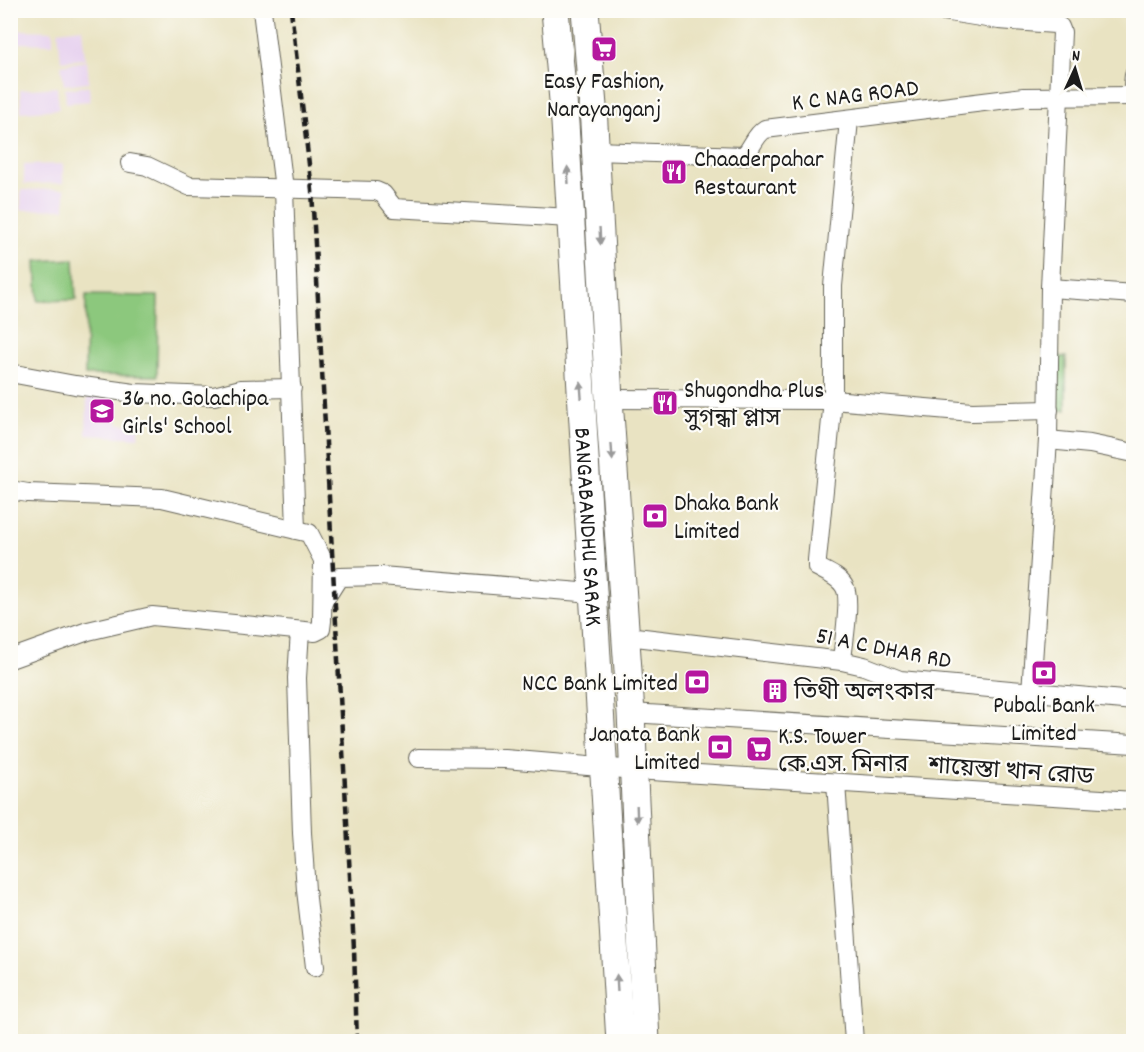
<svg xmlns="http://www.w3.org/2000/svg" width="1144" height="1052" viewBox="0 0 1144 1052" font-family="Dekko,'Noto Sans Bengali',sans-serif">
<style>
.built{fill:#e7d2ef}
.green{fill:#8cc87d;stroke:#54724c;stroke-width:1.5}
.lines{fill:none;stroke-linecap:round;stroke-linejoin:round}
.minor-casing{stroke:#646256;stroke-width:20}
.secondary-casing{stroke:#646256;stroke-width:29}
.minor{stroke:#fff;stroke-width:18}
.secondary{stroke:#fff;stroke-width:27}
.rail{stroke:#1c1c1c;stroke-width:4.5;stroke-dasharray:9 4.5;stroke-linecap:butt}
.oneway{fill:#999}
.labels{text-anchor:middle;stroke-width:4.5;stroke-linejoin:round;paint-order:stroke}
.poi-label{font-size:24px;fill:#1c1c1c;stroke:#fdfcf7;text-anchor:start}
.street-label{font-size:24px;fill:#1c1c1c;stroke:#fdfcf7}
</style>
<rect width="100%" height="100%" fill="#fdfcf7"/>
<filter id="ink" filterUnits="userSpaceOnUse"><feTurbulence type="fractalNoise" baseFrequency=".0167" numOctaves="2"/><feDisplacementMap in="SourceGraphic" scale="12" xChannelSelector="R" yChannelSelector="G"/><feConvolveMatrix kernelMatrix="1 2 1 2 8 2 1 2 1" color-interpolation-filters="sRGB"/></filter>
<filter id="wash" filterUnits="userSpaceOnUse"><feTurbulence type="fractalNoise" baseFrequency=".008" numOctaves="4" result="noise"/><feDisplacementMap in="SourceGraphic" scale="24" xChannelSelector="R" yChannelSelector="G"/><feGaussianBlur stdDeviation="1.35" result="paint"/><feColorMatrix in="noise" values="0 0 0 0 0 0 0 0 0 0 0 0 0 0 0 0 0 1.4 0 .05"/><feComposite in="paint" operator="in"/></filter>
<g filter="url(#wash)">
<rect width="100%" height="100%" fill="#e9e3c2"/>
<g class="built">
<polygon points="82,28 85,59 61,61 58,31"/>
<polygon points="17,30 53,31 53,44 17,43"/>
<polygon points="87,61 89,82 64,85 61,65"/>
<polygon points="89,86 90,101 66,103 65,89"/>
<polygon points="57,87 59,109 21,112 20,90"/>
<polygon points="63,164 63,183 24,184 24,165"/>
<polygon points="65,189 65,209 21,210 21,190"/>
<polygon points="87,395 117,398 118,424 140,425 138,438 86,435"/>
</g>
<g class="green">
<polygon points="74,259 76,300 38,301 36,261"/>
<polygon points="86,295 158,296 157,376 85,375"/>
<polygon points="1054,356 1066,357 1066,410 1052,411"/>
</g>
</g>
<g filter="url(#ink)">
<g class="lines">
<g class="minor-casing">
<g id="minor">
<polyline points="262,10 284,189 296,530"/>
<polyline points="937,10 999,20 1055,24 1060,27 1062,32 1050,288 1048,440 1031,692"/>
<polyline points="1132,96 1134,75"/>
<path d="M595,151l149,5c8,-8 11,-21 21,-27l259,-32 110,-1"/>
<polyline points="130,163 147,166 189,186 376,191 383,194 394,208 570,218"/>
<polyline points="1050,288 1134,294"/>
<polyline points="10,373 75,385 134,393 214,396 241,389 292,388"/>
<polyline points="609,399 833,400 972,412 1049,410"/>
<polyline points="1048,440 1090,444 1134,453"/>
<polyline points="10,490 28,493 162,498 309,533 323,560 322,621 321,629 315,632 152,616 88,631 10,659"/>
<polyline points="323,602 339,577 381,576 593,593"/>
<polyline points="300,631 297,678 302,833 306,890 315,967"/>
<polyline points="627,636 842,661 864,666 900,680 1134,701"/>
<path d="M842,661c1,-16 10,-64 2,-75 -5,-9 -18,-14 -27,-19v-7l16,-160v-114l16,-166"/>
<polyline points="631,713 1134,744"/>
<polyline points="418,758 505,759 635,770 1134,801"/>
<polyline points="836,783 854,1042"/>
</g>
</g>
<g class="secondary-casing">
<g id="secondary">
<path id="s1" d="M555,10l10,113 55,919"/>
<polyline points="585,10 593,106 609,399 631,713 646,1042"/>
</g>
</g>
<use href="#minor" class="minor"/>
<use href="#secondary" class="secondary"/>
<polyline class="rail" points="291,10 312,190 354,949 357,1042"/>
</g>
<defs><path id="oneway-solid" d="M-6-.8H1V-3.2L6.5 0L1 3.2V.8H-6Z" transform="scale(1.5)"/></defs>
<g class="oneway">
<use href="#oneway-solid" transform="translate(568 175) rotate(-93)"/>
<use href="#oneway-solid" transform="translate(600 236) rotate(87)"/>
<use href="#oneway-solid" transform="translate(581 390) rotate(-94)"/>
<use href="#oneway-solid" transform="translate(612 452) rotate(86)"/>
<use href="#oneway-solid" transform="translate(637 814) rotate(88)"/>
<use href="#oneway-solid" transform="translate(617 983) rotate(-93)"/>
</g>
</g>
<defs>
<g id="supermarket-square" transform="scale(1.35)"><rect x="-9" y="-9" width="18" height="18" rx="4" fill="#b5179e" stroke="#fdfcf7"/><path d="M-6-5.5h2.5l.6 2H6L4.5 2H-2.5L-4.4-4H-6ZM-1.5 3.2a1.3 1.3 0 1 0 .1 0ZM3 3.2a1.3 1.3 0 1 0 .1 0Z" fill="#fff"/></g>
<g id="restaurant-square" transform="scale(1.35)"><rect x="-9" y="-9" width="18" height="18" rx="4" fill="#b5179e" stroke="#fdfcf7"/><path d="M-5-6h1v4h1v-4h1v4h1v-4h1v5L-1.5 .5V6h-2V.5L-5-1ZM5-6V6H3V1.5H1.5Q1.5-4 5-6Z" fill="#fff"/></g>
<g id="school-square" transform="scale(1.35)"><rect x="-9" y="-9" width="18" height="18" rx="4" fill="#b5179e" stroke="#fdfcf7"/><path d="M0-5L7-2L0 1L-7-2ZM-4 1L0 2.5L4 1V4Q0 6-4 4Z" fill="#fff"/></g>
<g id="bank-square" transform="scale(1.35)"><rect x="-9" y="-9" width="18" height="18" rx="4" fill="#b5179e" stroke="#fdfcf7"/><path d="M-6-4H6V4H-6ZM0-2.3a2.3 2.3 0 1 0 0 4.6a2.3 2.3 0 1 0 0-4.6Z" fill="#fff"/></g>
<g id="building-square" transform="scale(1.35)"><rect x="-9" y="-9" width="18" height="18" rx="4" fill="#b5179e" stroke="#fdfcf7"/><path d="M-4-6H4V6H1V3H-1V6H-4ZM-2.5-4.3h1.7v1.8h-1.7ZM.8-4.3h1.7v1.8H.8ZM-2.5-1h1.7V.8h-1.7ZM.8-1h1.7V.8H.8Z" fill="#fff"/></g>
</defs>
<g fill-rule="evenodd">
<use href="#supermarket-square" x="604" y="49"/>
<use href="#restaurant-square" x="674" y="172"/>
<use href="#restaurant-square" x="665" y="403"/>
<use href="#school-square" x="102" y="411"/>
<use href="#bank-square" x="655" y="516"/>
<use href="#bank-square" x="1044" y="673"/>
<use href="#bank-square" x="697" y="682"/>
<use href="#building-square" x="775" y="691"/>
<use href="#bank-square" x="720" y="747"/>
<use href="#supermarket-square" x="759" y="749"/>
</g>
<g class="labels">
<g class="poi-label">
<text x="604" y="88" text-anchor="middle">Easy Fashion,<tspan x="604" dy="28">Narayanganj</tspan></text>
<text x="694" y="166">Chaaderpahar<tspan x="694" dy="28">Restaurant</tspan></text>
<text x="684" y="397">Shugondha Plus<tspan x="684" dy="28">সুগন্ধা প্লাস</tspan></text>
<text x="122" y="405">36 no. Golachipa<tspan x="122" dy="28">Girls' School</tspan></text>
<text x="674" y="510">Dhaka Bank<tspan x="674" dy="28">Limited</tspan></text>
<text x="678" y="690" text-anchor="end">NCC Bank Limited</text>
<text x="794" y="699">তিথী অলংকার</text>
<text x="1044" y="712" text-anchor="middle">Pubali Bank<tspan x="1044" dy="28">Limited</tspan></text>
<text x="700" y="741" text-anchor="end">Janata Bank<tspan x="700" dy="28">Limited</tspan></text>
<text x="778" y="743">K.S. Tower<tspan x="778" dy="28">কে.এস. মিনার</tspan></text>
</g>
<g class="street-label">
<text transform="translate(855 94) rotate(-7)" y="8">K C NAG ROAD</text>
<text dy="8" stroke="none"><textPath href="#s1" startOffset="518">BANGABANDHU SARAK</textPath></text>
<text transform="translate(884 647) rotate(11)" y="8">51 A C DHAR RD</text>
<text transform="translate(1011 770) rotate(4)" y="8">শায়েস্তা খান রোড</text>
</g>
</g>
<rect width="1144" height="1052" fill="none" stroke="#fdfcf7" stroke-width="36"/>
<g transform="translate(1075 69) rotate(4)" stroke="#fdfcf7" stroke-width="4.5" paint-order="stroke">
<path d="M0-4.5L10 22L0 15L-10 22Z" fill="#1c1c1c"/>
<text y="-9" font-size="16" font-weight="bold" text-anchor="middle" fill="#1c1c1c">N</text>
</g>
</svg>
